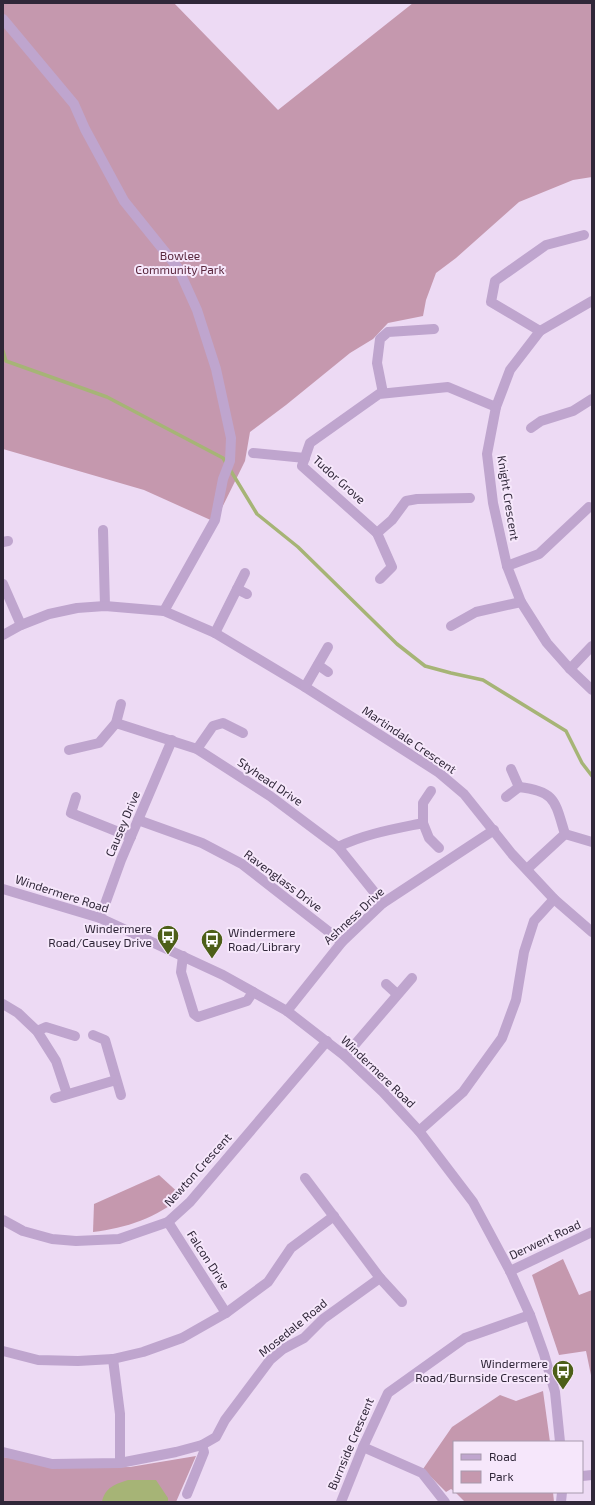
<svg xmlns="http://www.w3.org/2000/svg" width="595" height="1505" viewBox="0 0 595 1505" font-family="'Exo 2',sans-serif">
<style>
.green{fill:#c598ae}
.water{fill:#a6b476}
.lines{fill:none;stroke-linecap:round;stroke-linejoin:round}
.stream{stroke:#a6b476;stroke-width:3.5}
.minor{stroke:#bfa5ce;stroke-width:10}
.labels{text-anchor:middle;stroke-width:4;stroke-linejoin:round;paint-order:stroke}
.park-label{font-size:12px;fill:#5a283e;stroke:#f6e7fb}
.street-label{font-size:12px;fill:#302739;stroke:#f6e7fb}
.poi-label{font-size:12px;fill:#302739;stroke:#f6e7fb;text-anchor:end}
</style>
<rect width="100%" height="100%" fill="#eddaf4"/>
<g class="green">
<polygon points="3,3 174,3 278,110 413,3 592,3 592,177 573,180 519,202 456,258 436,273 426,300 423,316 388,323 373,339 350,353 286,405 250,432 245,461 215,522 144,490 3,449"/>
<path d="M159,1175l23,21c-25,22 -56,32 -89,36l1,-28z"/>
<polygon points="563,1259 579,1295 592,1290 592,1380 586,1351 559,1355 532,1275"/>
<polygon points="543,1391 550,1442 454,1442 454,1491 451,1489 446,1492 423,1469 452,1427 500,1395 516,1401"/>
<polygon points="196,1456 176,1502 3,1502 3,1457 74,1468 130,1467"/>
<polygon points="455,1492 553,1492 554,1502 465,1502"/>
</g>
<path class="water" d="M128,1480h28l12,18v4h-66c3,-15 14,-18 26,-22z"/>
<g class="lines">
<polyline class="stream" points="3,351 6,361 107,397 223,458 257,514 298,547 397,644 425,666 451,673 483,680 566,731 582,763 592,776"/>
<g class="minor">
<polyline points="3,19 74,104 85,129 124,201 178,268 197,310 216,369 231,438 230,461 223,479 215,520 164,611"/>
<polyline points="592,301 540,331 510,370 496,407 487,454 493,503 507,566 521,602 547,643 570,669 592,690"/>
<polyline points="540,331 491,302 495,281 546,245 584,235"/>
<polyline points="383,393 377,363 380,339 388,332 434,329"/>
<polyline points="531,428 541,421 573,411 592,399"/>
<polyline points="253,453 305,458"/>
<polyline points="470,498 417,499 406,501 392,520 377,533 302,466 310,443 379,394 448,387 496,407"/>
<polyline points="103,530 105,606"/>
<polyline points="377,533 392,567 380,579"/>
<polyline points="3,542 8,541"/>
<polyline points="507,566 539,554 589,507"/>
<polyline points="3,584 21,625"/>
<polyline points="237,589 247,594"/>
<polyline points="451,626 476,612 521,602"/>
<polyline points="215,633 245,573"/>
<polyline points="3,635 21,625 49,614 77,608 105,606 164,611 215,633 305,687 438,772 464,794 512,854 554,899 592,932"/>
<polyline points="318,665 328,672"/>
<polyline points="570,669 592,646"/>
<polyline points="305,687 328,647"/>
<polyline points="116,723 197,749 270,796 338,847 383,903"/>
<polyline points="197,749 213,726 223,723 243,733"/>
<polyline points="69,750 99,743 116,723 121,704"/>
<polyline points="511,769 519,787"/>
<polyline points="431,791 423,803 423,823 429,838 439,848"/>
<polyline points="76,797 71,813 131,837"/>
<path d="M506,797l13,-10c37,4 36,15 46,47l-38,35"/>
<polyline points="138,820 202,843 242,864 342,942"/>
<polyline points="565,834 592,842"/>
<path d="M338,847c26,-13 56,-18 85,-24"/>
<polyline points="3,889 100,918 223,975 287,1011 345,1056 383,1092 419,1131 473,1202 510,1271 530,1315 544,1354 555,1392 560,1442"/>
<polyline points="100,918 121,860 172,740"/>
<polyline points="183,956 181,972 194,1014 198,1017 247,1001 253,992"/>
<polyline points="386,984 397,994"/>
<polyline points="3,1004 18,1013 37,1031 56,1061 67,1094"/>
<polyline points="287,1011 342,942 383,903 494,830"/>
<polyline points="37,1031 46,1027 75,1036"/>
<polyline points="93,1035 105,1040 121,1095"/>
<polyline points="345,1056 412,978"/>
<polyline points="55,1098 116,1080"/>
<polyline points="419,1131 463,1092 502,1038 516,1000 524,952 534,921 554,899"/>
<polyline points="305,1178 380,1278 402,1302"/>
<polyline points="3,1220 23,1231 52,1239 76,1241 119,1239 168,1222 190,1202 327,1041"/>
<polyline points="168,1222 226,1313"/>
<polyline points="510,1271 592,1232"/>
<polyline points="3,1351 38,1360 78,1361 113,1359 143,1352 182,1338 226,1313 268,1282 291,1248 334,1216"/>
<polyline points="113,1359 120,1414 120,1463"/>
<polyline points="363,1447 422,1473 445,1502"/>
<polyline points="3,1452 52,1464 120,1463 176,1452 202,1445 216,1437 225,1420 270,1360 283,1349 304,1338 323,1319 380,1278"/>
<polyline points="582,1476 592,1475"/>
<polyline points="187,1494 204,1452 202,1445"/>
<polyline points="341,1502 363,1447 388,1393 465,1338 530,1315"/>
<polyline points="561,1502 562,1492"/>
</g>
</g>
<defs>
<g id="bus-pin" transform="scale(1.15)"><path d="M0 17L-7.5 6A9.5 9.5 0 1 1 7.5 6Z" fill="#4d5f18" stroke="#f6e7fb"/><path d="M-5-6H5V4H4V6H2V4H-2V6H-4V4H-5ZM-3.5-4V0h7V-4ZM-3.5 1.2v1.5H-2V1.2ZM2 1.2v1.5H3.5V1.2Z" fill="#fff"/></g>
</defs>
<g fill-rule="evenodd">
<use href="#bus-pin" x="168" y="936"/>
<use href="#bus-pin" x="212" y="940"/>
<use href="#bus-pin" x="563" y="1371"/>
</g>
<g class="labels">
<g class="park-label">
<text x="180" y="260">Bowlee<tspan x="180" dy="14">Community Park</tspan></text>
</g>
<g class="street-label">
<text transform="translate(339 480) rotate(42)" y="4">Tudor Grove</text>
<text transform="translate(508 498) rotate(81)" y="4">Knight Crescent</text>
<text transform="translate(409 740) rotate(34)" y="4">Martindale Crescent</text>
<text transform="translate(270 782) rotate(34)" y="4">Styhead Drive</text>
<text transform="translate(123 824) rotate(-67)" y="4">Causey Drive</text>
<text transform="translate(283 881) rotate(37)" y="4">Ravenglass Drive</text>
<text transform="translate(62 894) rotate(18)" y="4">Windermere Road</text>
<text transform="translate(354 916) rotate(-43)" y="4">Ashness Drive</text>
<text transform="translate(378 1072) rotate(44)" y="4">Windermere Road</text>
<text transform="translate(198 1170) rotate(-48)" y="4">Newton Crescent</text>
<text transform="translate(545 1240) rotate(-25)" y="4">Derwent Road</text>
<text transform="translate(208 1260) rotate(57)" y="4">Falcon Drive</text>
<text transform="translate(293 1328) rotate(-39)" y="4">Mosedale Road</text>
<text transform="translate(351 1444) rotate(-67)" y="4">Burnside Crescent</text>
</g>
<g class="poi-label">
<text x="152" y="933">Windermere<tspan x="152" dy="14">Road/Causey Drive</tspan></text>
<text x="228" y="937" text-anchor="start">Windermere<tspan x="228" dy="14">Road/Library</tspan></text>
<text x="548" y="1368">Windermere<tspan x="548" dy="14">Road/Burnside Crescent</tspan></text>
</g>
</g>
<rect width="595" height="1505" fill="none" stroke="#302739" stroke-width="8"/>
<rect x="453" y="1441" width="130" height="52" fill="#f6e7fb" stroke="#a79aad"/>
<rect x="461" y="1454" width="20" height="6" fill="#bfa5ce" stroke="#a79aad"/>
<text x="489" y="1461" font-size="12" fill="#302739">Road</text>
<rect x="461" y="1471" width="20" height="12" fill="#c598ae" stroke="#a79aad"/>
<text x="489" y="1481" font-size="12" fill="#302739">Park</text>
</svg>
